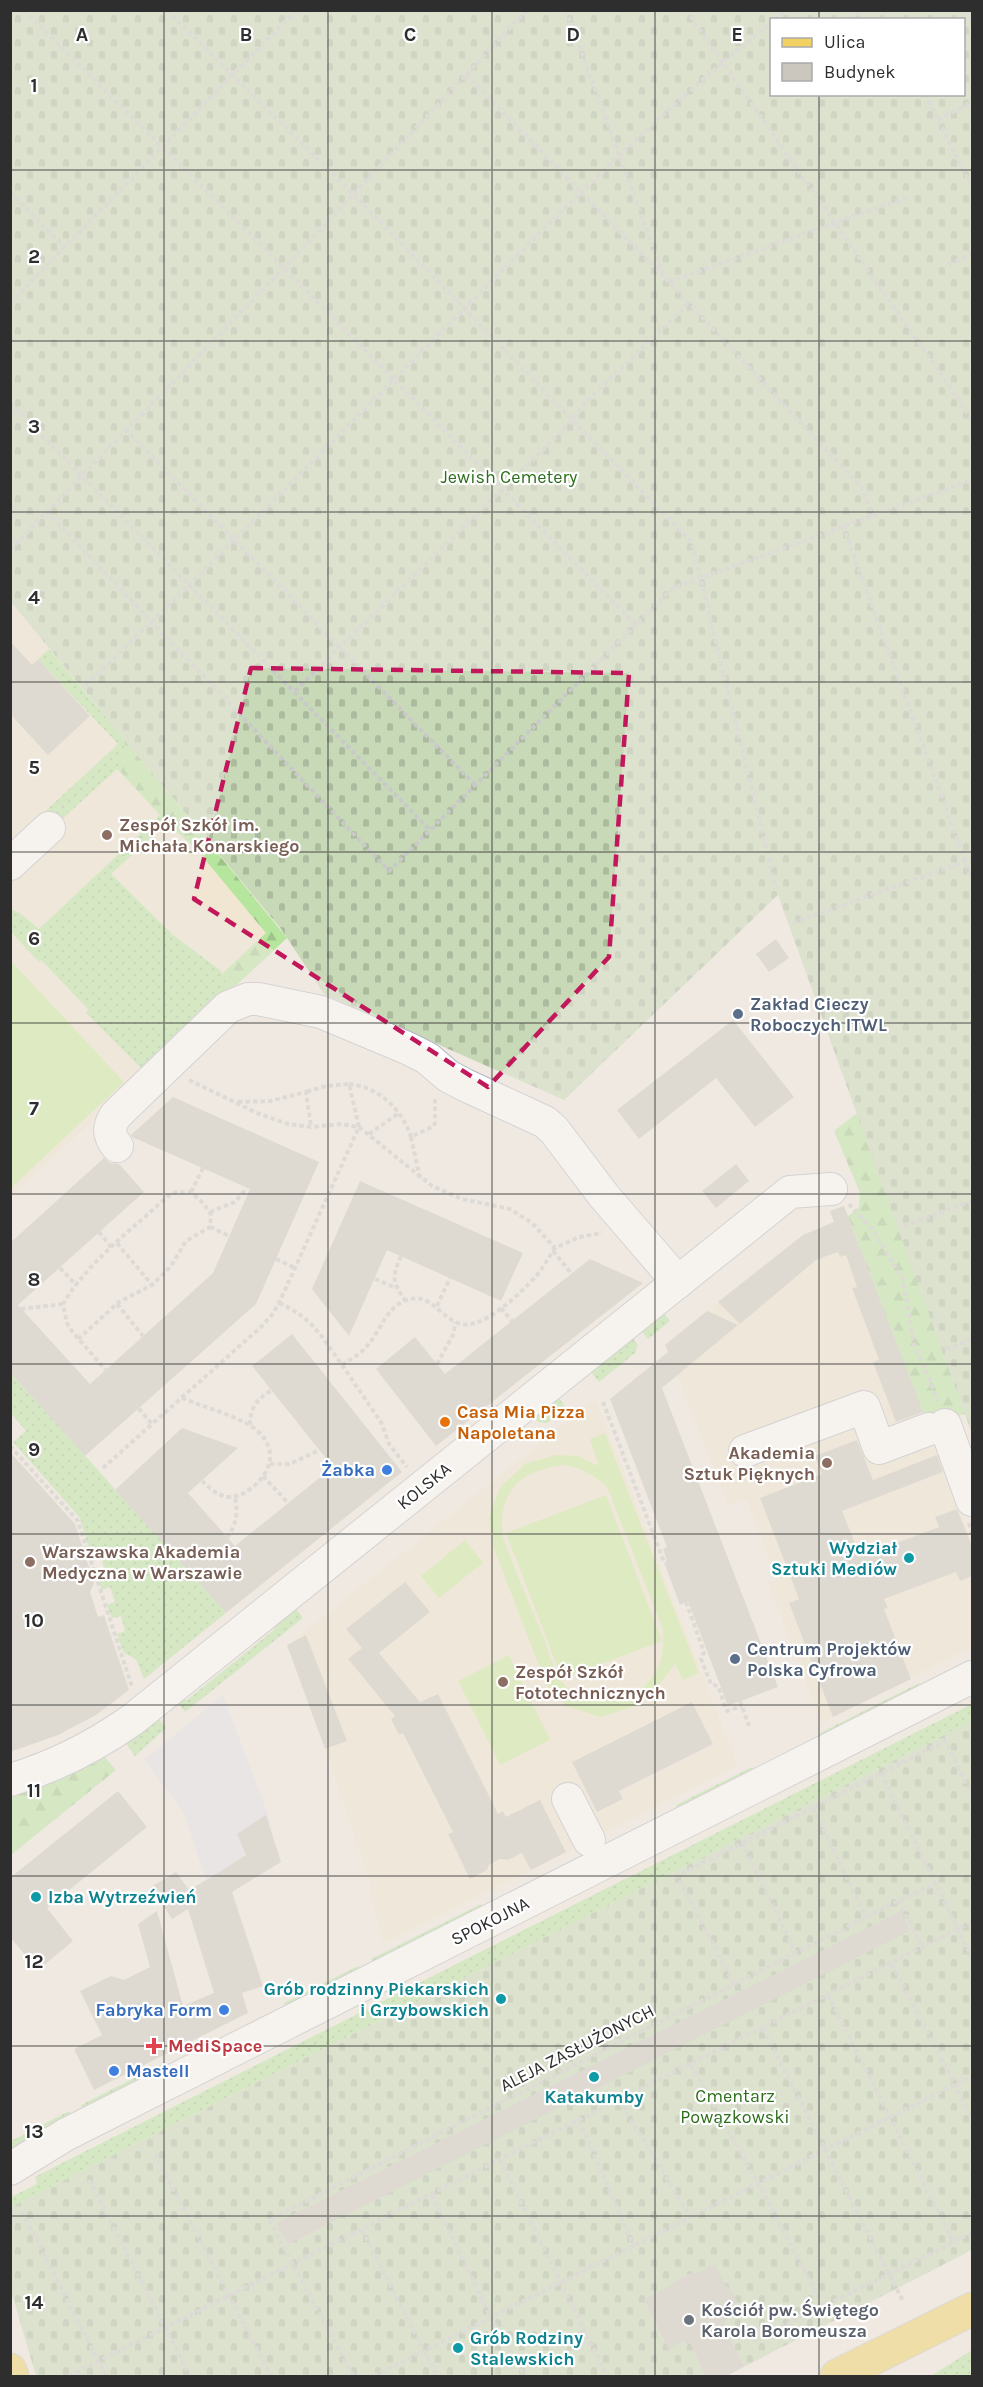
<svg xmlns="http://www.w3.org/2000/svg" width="983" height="2387" viewBox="0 0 983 2387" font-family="Karla,sans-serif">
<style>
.industrial{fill:#e3e1e8}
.education{fill:#f0e6d1}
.grass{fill:url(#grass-dots)}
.forest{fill:url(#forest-firs)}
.cemetery{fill:url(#cemetery-stones);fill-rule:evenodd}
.pitch{fill:#c9ec9a;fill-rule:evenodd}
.building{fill:#cbc7bf}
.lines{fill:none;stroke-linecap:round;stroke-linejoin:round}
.minor-casing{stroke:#b4b7c1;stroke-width:34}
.major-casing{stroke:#c9c9c9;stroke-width:35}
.path{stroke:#c9c9c9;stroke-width:4;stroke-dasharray:4.5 3;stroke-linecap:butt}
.minor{stroke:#fff;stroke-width:32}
.major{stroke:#f2d163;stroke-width:33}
.marked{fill:none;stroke:#c2185b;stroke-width:4.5;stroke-dasharray:12 8;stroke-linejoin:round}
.grid{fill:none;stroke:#2e2e2e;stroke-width:1.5;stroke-opacity:0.55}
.education-dot{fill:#8d6e63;stroke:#fff;stroke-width:2}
.service-dot{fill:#5c6f8a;stroke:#fff;stroke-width:2}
.food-dot{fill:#e8710a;stroke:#fff;stroke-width:2}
.shop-dot{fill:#3f7fe0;stroke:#fff;stroke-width:2}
.culture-dot{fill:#0f9aa8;stroke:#fff;stroke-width:2}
.health-dot{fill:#e0444e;stroke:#fff;stroke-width:2}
.worship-dot{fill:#6b7280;stroke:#fff;stroke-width:2}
.labels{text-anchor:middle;stroke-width:4.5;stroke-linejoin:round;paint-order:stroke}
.park-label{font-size:18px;fill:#2c6e1b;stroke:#fff}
.education-label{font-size:18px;font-weight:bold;fill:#785e54;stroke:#fff;text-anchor:start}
.service-label{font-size:18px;font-weight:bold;fill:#4e5e75;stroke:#fff;text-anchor:start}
.food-label{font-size:18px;font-weight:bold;fill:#c56008;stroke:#fff;text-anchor:start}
.shop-label{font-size:18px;font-weight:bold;fill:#366cbe;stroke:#fff;text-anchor:end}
.street-label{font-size:18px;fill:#2e2e2e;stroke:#fff}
.culture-label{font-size:18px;font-weight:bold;fill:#0d838f;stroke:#fff;text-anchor:end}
.health-label{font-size:18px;font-weight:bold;fill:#be3a42;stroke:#fff;text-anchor:start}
.worship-label{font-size:18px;font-weight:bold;fill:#5b616d;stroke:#fff;text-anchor:start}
.grid-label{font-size:20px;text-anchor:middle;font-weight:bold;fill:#2e2e2e;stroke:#fff;stroke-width:4.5;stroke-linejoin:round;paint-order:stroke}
</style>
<defs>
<pattern id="grass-dots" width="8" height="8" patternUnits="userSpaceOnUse" patternTransform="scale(1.5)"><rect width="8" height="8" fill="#b6e59e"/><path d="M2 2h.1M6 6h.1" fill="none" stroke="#9dc588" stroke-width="1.8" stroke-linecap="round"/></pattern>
<pattern id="forest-firs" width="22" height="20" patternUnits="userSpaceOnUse" patternTransform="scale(1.5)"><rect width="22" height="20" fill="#b6e59e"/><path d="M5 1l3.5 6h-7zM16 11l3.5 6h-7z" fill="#9dc588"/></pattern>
<pattern id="cemetery-stones" width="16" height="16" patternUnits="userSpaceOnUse" patternTransform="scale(1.5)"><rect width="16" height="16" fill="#c8d9b8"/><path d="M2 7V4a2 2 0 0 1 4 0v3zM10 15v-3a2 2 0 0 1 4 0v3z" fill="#acbb9e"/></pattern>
</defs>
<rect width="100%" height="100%" fill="#efe9e1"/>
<polygon class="industrial" points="223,1695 268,1814 273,1837 206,1880 184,1813 144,1760"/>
<g class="education">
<polygon points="11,602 287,938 11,1198"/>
<polygon points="848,1216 972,1542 972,1647 821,1723 768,1583 777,1579 746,1499 728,1505 665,1345 803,1235"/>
<polygon points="596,1399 738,1766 384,1944 369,1891 372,1889 325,1749 287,1645"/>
</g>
<g class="grass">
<polygon points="49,649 125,740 121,772 167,823 111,874 173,935 221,971 230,991 145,1072 86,1013 89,1010 41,960 39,962 11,932 11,909 20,913 39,929 160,815 117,769 59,822 39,817 118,744 38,659"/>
<polygon points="662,1310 670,1321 648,1339 639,1328"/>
<polygon points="631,1336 638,1345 635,1353 599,1382 588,1368"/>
<polygon points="10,1372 226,1613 144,1679 136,1659 124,1653 117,1634 125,1631 121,1616 112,1618 107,1605 115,1602 110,1587 102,1590 96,1574 105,1572 101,1557 92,1559 80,1518 13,1442 26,1431 11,1413"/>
<polygon points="555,1393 566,1408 547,1423 538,1422 531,1413"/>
<polygon points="294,1606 303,1618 185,1712 174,1697 187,1700 274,1630 283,1611"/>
<polygon points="919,1683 921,1688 822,1738 820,1733"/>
<polygon points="972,1704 972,1721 11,2207 11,2197 37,2184 35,2177 72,2158"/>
<polygon points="157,1717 166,1728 135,1756 125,1742"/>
<polygon points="752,1767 754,1773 680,1813 676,1805"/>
<polygon points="481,1904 485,1911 375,1966 371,1959"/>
<polygon points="358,1966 361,1973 287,2011 284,2003"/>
<polygon points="162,2064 165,2068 85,2113 81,2105"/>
<polygon points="69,2111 71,2114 68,2120 11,2149 11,2141"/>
<polygon points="972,2350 972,2376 931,2376"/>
</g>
<g class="forest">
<polygon points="125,740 287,938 230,991 222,974 266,933 198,851 167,823 121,772"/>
<polygon points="857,1113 965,1414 927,1424 848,1216 859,1207 860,1193 834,1131"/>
<polygon points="103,1755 116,1770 11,1855 11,1789"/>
</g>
<g class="cemetery">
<path d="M10,11h962v1423l-194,-539 -214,205 -240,-106 -43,-65 -270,-327zM772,20h192v74h-192z"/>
<polygon points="972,1721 972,2250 726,2376 36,2376 11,2291 11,2207"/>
</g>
<g class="pitch">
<polygon points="11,961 124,1082 11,1188"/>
<path d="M605,1433l94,240 -16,7 -8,-16 -19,25 -21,17 -34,11 -35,-11 -20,-22 -52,-135 -5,-32 11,-30 25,-23 30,-9 23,1 21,10 -9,-27zM564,1465c18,3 30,10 43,22l55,140c4,22 -1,48 -21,61 -17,11 -46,20 -65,7 -6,-4 -12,-10 -16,-16 -8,-13 -12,-29 -17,-43 -14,-32 -27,-65 -40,-98 -6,-45 16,-68 61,-73z"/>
<polygon points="606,1495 662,1641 562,1679 506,1533"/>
<polygon points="465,1540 483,1563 439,1598 421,1576"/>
<polygon points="509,1655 550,1740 500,1765 458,1681"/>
</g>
<g class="building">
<polygon points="10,641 32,665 38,659 90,716 48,755 10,714"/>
<polygon points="776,939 789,958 769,972 756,954"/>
<polygon points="733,1020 794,1097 755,1127 716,1078 639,1139 617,1110"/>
<polygon points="173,1097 319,1162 256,1304 85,1456 10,1372 10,1243 104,1158 110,1163 119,1164 144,1192 18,1305 90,1384 213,1273 250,1189 132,1137 131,1135"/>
<polygon points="736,1164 749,1181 716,1208 702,1191"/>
<polygon points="360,1181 523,1253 501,1301 387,1250 349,1336 312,1289"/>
<polygon points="844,1206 923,1412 896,1422 873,1362 879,1360 852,1288 857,1287 846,1255 840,1257 838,1252 816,1260 740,1324 718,1302 803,1235 834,1222 830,1211"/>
<polygon points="590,1259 643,1283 436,1446 376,1369 415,1337 445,1374"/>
<polygon points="707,1311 738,1325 662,1388 778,1687 728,1706 688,1601 680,1605 665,1565 668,1564 663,1549 667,1547 610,1399 668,1352 665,1345"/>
<polygon points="292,1334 402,1472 226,1613 115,1490 182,1428 238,1448 188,1493 235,1546 333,1467 252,1366"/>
<polygon points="857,1440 873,1480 937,1455 943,1472 842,1511 857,1548 864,1546 867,1554 939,1527 935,1517 957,1509 972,1546 972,1576 960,1581 956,1572 884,1599 888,1608 884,1609 911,1679 833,1717 789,1603 799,1599 760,1498 822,1474 815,1456"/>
<polygon points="10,1452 75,1524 94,1583 90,1592 98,1617 104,1615 129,1690 96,1715 58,1735 10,1752"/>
<polygon points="405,1582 430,1612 379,1653 420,1702 438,1694 498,1814 503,1811 506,1817 540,1800 566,1852 531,1870 522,1853 508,1860 500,1859 489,1865 487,1870 470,1879 448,1834 453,1832 403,1733 399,1735 391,1719 395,1716 348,1659 362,1648 346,1629"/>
<polygon points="306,1635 347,1741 325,1749 287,1645"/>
<polygon points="692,1702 713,1744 619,1791 623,1799 597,1812 572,1762"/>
<polygon points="118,1791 147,1827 47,1908 73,1941 38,1970 10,1937 10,1878"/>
<polygon points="266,1815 281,1862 232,1892 263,1986 242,1993 248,2013 94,2090 74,2049 102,2035 80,1991 111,1976 124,1980 150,1967 138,1924 157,1911 183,2006 214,1993 188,1909 172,1919 151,1887 176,1872 189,1890 206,1880 246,1855 237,1834"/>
<polygon points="901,1911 910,1931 288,2244 276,2223"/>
<polygon points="715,2264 725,2284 733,2293 742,2312 724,2321 726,2325 724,2326 744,2366 726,2376 706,2376 690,2343 687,2345 684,2340 669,2350 644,2300 693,2272 695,2274"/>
</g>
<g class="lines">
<g class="minor-casing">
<g id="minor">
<polyline points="10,864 49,828"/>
<path d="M117,1146c-9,-11 -9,-19 -1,-31l112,-108 20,-8h10l63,13 86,36 20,10 21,18 17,9 80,37 9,8 50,66 74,86"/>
<polyline points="945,1425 972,1500"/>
<polyline points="745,1451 864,1407 879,1448 929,1429"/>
<path d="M10,1780c44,-13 85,-34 122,-60l658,-528 41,-3"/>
<polyline points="568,1799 589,1840"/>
<polyline points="10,2169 65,2135 972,1677"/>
</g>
</g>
<g class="major-casing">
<g id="major">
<polyline points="10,2370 12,2376"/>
<polyline points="837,2376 972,2309"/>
</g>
</g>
<g class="path">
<polyline points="24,10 284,268 636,625"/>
<polyline points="167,10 353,194 692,543 776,889"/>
<polyline points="566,10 663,274"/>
<polyline points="686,10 972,419"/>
<polyline points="883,10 887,20"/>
<polyline points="967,10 972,21"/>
<polyline points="850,18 865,10"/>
<polyline points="775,20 787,10"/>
<polyline points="466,75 669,282 862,488 872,516"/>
<polyline points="925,94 972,187"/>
<polyline points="938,120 972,102"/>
<polyline points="10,192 65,248"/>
<polyline points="949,265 972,253"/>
<polyline points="669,282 908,197"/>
<polyline points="10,303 296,10"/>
<polyline points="10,403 430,830"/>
<polyline points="125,429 475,785"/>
<polyline points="47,512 389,871 673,588 972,480"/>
<polyline points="843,526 972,880"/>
<polyline points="10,550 284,268 527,10"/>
<path d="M86,685c124,-118 243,-241 364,-362 103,-104 206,-209 322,-301"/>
<polyline points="295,691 503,489 573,420 584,404 689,303"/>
<polyline points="793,923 972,859"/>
<polyline points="189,1080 257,1113 288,1124 311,1127 341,1124 359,1127 432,1186 462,1199 510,1209 532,1223 555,1248 579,1237 602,1233"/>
<path d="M349,1084c30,3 53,25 62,53"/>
<polyline points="238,1102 270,1101 306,1092 311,1127"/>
<polyline points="369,1134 399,1113"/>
<polyline points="420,1178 411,1137 434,1126 435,1122 435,1097"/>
<polyline points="191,1192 203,1168"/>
<polyline points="849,1204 873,1230 903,1279 914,1344 938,1401"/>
<polyline points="210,1212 235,1202 247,1188"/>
<polyline points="904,1226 972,1201"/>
<polyline points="210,1227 229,1236"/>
<polyline points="99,1232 112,1248"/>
<path d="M117,1243l35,42 19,-19 15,-25 24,-14 1,-12 -7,-11 -13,-12h-15l-9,5c-36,33 -79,65 -104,107l4,19 4,7 81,94 109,-97 11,-12 7,-12 80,-176 -10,-43 -23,2 -20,6"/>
<polyline points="553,1251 572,1274"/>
<path d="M401,1256c-9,21 -9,26 4,44"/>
<polyline points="276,1259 295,1268"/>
<polyline points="60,1268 76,1285"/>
<polyline points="375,1279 396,1288"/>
<path d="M279,1303c35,16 41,32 63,62 9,-6 19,-11 26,-20 12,-14 19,-38 38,-45 25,-8 33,16 52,23 23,10 65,-32 79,-48 7,-9 12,-18 18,-27"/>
<polyline points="117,1304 143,1336"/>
<polyline points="437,1306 450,1278"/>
<polyline points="501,1308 512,1321"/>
<polyline points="21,1309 63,1304"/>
<polyline points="78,1339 119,1302 152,1285"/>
<polyline points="946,1349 972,1340"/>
<polyline points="437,1364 454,1333 455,1322"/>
<polyline points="342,1365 381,1422 389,1444 407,1467"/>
<path d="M182,1398c19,8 52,17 69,28 25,17 25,41 3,60 -7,6 -15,11 -25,11 -12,-1 -19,-9 -27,-16"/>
<polyline points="603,1402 664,1562 670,1565"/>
<path d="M250,1425c0,-17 7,-26 22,-35"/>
<polyline points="10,1446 78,1521 132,1687"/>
<polyline points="270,1464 289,1464 320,1450"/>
<polyline points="103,1468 152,1424"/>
<polyline points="263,1476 288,1503"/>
<polyline points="969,1523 972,1534"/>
<path d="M227,1538c10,-15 11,-25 8,-42"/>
<polyline points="686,1602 704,1652 701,1659 711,1684 718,1686 727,1711 742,1706"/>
<polyline points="740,1701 749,1726"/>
<polyline points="881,1773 972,1958"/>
<polyline points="813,1808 866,1917"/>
<polyline points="742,1843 796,1953"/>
<polyline points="898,1901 923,1947"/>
<polyline points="892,1964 972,2118"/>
<polyline points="734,1984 677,1876 945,1741 972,1795"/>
<polyline points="828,1995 954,2243"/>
<polyline points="763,2029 903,2301"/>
<polyline points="691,2065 759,2185 823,2306"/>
<polyline points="619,2100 691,2218"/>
<polyline points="579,2120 634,2247"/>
<polyline points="155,2154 271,2376"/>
<polyline points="500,2160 607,2376"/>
<polyline points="89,2180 190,2376"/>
<polyline points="432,2195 491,2318 525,2376"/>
<polyline points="22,2212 106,2376"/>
<polyline points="362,2230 437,2376"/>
<polyline points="753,2341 972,2233"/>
<polyline points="69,2376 972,1922"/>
<polyline points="353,2376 269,2220 898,1901 936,1884"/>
<polyline points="374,2376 972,2076"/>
</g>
<use href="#minor" class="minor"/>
<use href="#major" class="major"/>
</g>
<path d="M0 0H983V2387H0ZM251,668l378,5 -20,284 -121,130 -294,-188z" fill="#efe9e1" fill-opacity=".55" fill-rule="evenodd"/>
<path class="marked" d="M251,668l378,5 -20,284 -121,130 -294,-188z"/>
<path class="grid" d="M164,10v2366M328,10v2366M492,10v2366M655,10v2366M819,10v10M819,94v2282M10,170h962M10,341h962M10,512h962M10,682h962M10,852h962M10,1023h962M10,1194h962M10,1364h962M10,1534h962M10,1705h962M10,1876h962M10,2046h962M10,2216h962"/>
<g class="education-dot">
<circle cx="107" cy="835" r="6"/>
<circle cx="827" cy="1463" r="6"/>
<circle cx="30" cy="1562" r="6"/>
<circle cx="503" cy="1682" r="6"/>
</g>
<g class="service-dot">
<circle cx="738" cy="1014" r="6"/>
<circle cx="735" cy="1659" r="6"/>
</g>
<circle class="food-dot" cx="445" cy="1422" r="6"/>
<g class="shop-dot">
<circle cx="387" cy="1470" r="6"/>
<circle cx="224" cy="2010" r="6"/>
<circle cx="114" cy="2071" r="6"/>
</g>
<g class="culture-dot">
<circle cx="909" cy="1558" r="6"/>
<circle cx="36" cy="1897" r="6"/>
<circle cx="501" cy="1999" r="6"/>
<circle cx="594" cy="2077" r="6"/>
<circle cx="458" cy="2348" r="6"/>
</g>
<path class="health-dot" d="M151 2037h6v6h6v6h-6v6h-6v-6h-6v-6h6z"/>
<circle class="worship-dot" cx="689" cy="2320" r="6"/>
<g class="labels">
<g class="park-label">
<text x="509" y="483">Jewish Cemetery</text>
<text x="735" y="2102">Cmentarz<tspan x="735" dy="21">Powązkowski</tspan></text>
</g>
<g class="education-label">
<text x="119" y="831">Zespół Szkół im.<tspan x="119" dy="21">Michała Konarskiego</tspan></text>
<text x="815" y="1459" text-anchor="end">Akademia<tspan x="815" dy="21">Sztuk Pięknych</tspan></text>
<text x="42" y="1558">Warszawska Akademia<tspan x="42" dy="21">Medyczna w Warszawie</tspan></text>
<text x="515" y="1678">Zespół Szkół<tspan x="515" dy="21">Fototechnicznych</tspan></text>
</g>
<g class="service-label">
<text x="750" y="1010">Zakład Cieczy<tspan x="750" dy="21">Roboczych ITWL</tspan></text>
<text x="747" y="1655">Centrum Projektów<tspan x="747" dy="21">Polska Cyfrowa</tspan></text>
</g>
<g class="food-label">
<text x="457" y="1418">Casa Mia Pizza<tspan x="457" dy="21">Napoletana</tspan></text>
</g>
<g class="shop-label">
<text x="375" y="1476">Żabka</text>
<text x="212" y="2016">Fabryka Form</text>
<text x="126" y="2077" text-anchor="start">Mastell</text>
</g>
<g class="street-label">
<text transform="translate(424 1486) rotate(-39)" y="6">KOLSKA</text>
<text transform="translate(490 1921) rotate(-27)" y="6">SPOKOJNA</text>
<text transform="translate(577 2048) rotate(-27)" y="6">ALEJA ZASŁUŻONYCH</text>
</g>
<g class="culture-label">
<text x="897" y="1554">Wydział<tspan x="897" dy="21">Sztuki Mediów</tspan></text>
<text x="48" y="1903" text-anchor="start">Izba Wytrzeźwień</text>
<text x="489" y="1995">Grób rodzinny Piekarskich<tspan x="489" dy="21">i Grzybowskich</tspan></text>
<text x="594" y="2103" text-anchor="middle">Katakumby</text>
<text x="470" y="2344" text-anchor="start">Grób Rodziny<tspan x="470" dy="21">Stalewskich</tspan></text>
</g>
<g class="health-label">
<text x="168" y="2052">MediSpace</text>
</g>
<g class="worship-label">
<text x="701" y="2316">Kościół pw. Świętego<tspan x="701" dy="21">Karola Boromeusza</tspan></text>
</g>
</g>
<g class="grid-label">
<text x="82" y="41">A</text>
<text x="246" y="41">B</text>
<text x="410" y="41">C</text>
<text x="573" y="41">D</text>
<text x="737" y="41">E</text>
<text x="34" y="92">1</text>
<text x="34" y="263">2</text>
<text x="34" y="433">3</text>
<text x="34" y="604">4</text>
<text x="34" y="774">5</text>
<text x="34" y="945">6</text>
<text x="34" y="1115">7</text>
<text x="34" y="1286">8</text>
<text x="34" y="1456">9</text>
<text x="34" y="1627">10</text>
<text x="34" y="1797">11</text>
<text x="34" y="1968">12</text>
<text x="34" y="2138">13</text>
<text x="34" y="2309">14</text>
</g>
<rect width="983" height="2387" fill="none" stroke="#2e2e2e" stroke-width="24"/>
<rect x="770" y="18" width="195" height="78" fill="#ffffff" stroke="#ababab" stroke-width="1.5"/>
<rect x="782" y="38" width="30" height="9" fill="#f2d163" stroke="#ababab" stroke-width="1.5"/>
<text x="824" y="48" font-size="18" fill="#2e2e2e">Ulica</text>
<rect x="782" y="63" width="30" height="18" fill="#cbc7bf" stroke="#ababab" stroke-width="1.5"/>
<text x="824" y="78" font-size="18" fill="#2e2e2e">Budynek</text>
</svg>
